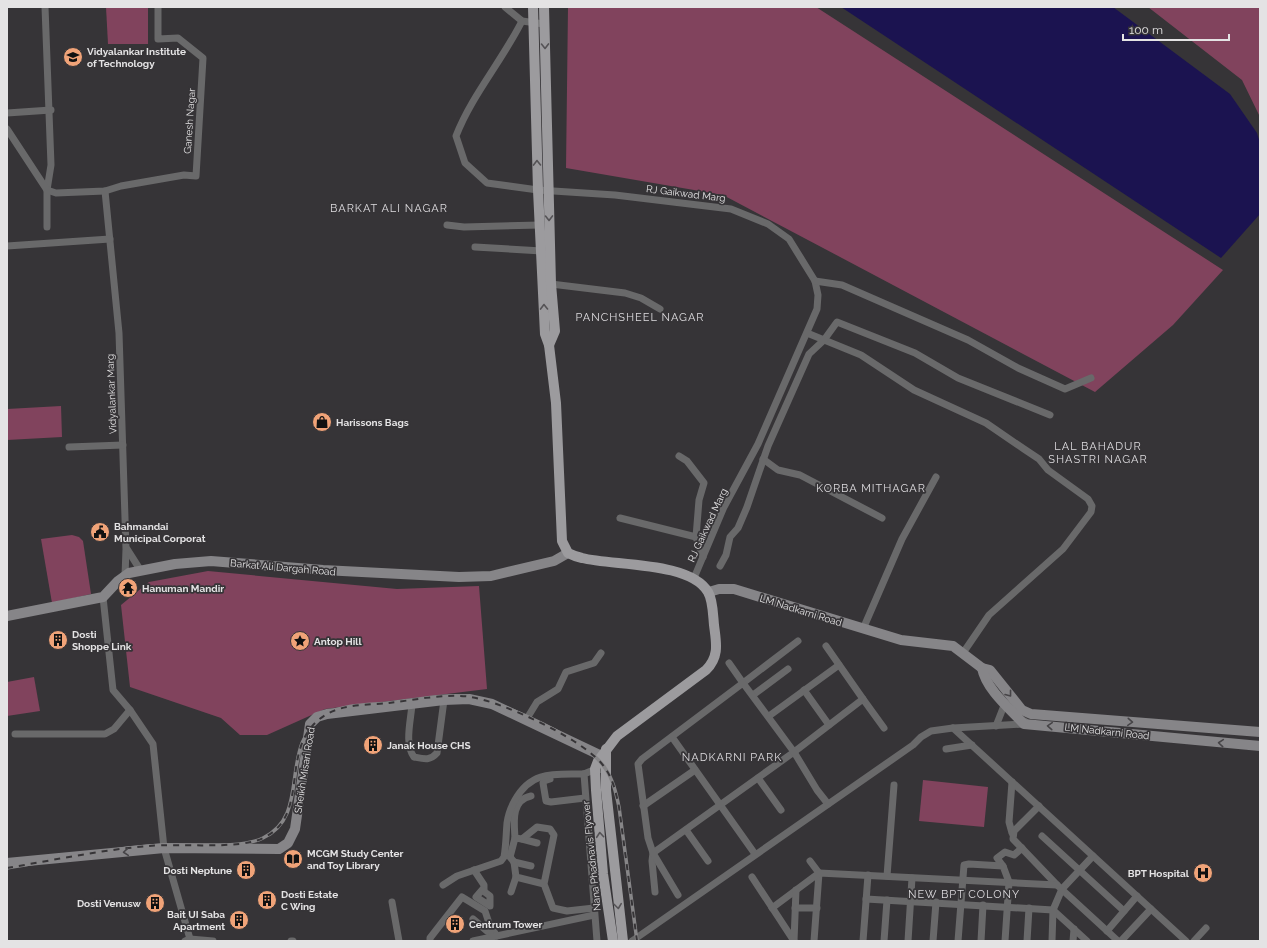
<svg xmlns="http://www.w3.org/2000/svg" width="1267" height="948" viewBox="0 0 1267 948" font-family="Raleway,sans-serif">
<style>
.green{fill:#81435d}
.water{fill:#1b1350}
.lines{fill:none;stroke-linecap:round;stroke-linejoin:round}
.street{stroke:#69696a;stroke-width:7}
.secondary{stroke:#868588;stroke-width:10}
.primary{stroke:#9c9b9e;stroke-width:10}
.rail-casing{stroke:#878688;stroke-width:3.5}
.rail{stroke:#363437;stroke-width:2;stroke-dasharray:6;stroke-linecap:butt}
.oneway{stroke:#555356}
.oneway2{stroke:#464447}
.labels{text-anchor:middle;stroke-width:3.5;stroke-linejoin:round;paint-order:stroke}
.poi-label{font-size:10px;font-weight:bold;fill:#e4e3e4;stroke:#363437;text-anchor:start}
.street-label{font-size:10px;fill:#e4e3e4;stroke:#363437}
.neighbourhood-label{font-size:11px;letter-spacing:1px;fill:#dddbde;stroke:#363437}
</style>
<rect width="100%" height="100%" fill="#363437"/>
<g class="green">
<polygon points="106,7 148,7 148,44 108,44"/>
<polygon points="568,7 816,7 1223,270 1173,325 1095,392 723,195 566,168"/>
<polygon points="1148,7 1260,7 1260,117 1242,80"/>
<polygon points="61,406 62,437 7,440 7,409"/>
<polygon points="72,535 79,537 83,541 91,594 52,603 41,539"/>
<polygon points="208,571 397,589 479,586 487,689 325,709 267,735 240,735 221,718 130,687 121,605 149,582"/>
<polygon points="34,677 40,711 7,716 7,682"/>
<polygon points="923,780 988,787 984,827 919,821"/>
</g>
<polygon class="water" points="841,7 1113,7 1230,94 1257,133 1260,143 1260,214 1221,258"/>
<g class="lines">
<g class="street">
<polyline points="45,7 51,165 47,190 47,227"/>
<polyline points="505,7 522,21 544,24"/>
<path d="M522,21c-20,40 -50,74 -66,115l9,27 22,20 51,7 77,5 116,14 37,15 21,15 26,42 3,14 -1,14 -59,135 -34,63 -30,71"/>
<polyline points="7,113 51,110"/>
<polyline points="7,129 47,190 56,193 105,191 121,186 184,175 196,176 203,58 178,38 158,39 158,7"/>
<polyline points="105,191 119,333 126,549 125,576"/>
<polyline points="447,225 464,227 540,225"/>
<polyline points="7,246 110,239"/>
<polyline points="475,247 542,251"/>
<polyline points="815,281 842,285 968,340 1018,368 1065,389 1091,378"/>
<polyline points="551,284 625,293 641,298 660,309"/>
<polyline points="807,333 861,355 914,390 986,423 1024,449 1039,459 1048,470 1088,499 1092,506 1091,512 1063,549 989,615 963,653"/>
<polyline points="69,447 123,445"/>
<polyline points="679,456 687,461 704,483 699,500 696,537 703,557"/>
<polyline points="763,459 778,470 800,475 882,518"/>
<polyline points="620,518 696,537"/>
<polyline points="127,549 141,571"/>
<polyline points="720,566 726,555 730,537 738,528 747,507 768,446 809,354 824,340 837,322 915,353 958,378 1050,415"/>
<polyline points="103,597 113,690 130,710 153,744 164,848 190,939 185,941"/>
<polyline points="863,629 902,539 936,477"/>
<polyline points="826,646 863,699"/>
<polyline points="729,663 743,683 798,641"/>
<polyline points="804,690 829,725"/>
<polyline points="753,695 788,669"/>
<path d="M412,704c-1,16 -8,40 2,53 10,2 16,4 23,-4l7,-53"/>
<polyline points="769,716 839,665"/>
<polyline points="526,720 537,702 558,689 566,672 594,663 601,653"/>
<polyline points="996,726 1005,703"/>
<polyline points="953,728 1186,941"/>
<polyline points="15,734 105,734 114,729 130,710"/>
<polyline points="672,737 755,854"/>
<polyline points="946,749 972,745"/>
<polyline points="584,774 597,941"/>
<polyline points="758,778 781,810"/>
<polyline points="550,779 544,781 543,783 546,801 551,802 585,798"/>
<polyline points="1012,782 1009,822 1012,833"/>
<polyline points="643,806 695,770"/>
<polyline points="1039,806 1014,831 1013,839 1057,885 1118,941"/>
<polyline points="686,830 708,861"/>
<polyline points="1042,836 1124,911"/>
<path d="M515,838c-1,-16 -4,-38 16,-42"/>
<polyline points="522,839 537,843"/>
<polyline points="810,861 819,873 814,941"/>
<polyline points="514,862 531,866"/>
<polyline points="1003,866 997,858 1005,852 1014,855 1022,848"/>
<polyline points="474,870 484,885 484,891"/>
<polyline points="887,876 894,785"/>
<polyline points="752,877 794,941"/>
<polyline points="544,884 516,877 514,862 510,857 515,838 522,839 537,827 550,829 554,835 544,884 553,908 567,911 594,908"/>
<path d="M443,885l14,-9 44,-15 3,-4c2,-11 2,-22 3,-34 1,-8 4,-16 8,-23 16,-29 38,-26 67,-26 6,0 11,-6 17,-4"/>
<polygon points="482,890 490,896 490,906 476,897"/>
<polyline points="511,892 516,877"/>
<polyline points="655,892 652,861 653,853 794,752 863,699 884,728"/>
<polyline points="678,895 653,853 648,838 638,764 642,759 743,683 794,752 817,790 828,804"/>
<polyline points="866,899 1053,910 1087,941"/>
<polyline points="392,902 399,941"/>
<polyline points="772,908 819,873 1057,885"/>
<polyline points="795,908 817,908"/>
<polyline points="473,919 487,931 495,935"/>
<polyline points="1107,931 1137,896"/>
<polyline points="190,939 213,941"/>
<polyline points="291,941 293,941"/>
<polyline points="430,941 430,938 462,897 485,911 490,926 497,936"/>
<polyline points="473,941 594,915"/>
<polyline points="632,941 913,745 921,737 931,731 953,728 1024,724 1025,721"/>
<polyline points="794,941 796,890"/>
<polyline points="863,941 868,875"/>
<polyline points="884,941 887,900"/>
<polyline points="908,941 912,878"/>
<polyline points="933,941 936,902"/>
<polyline points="958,941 964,865 969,864 1003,866 1009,882 1005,941"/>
<polyline points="981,941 983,905"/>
<polyline points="1027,941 1029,908"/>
<polyline points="1052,941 1053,910 1062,889 1093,856"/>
<polyline points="1073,941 1074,929"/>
<polyline points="1121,941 1151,909"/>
<polyline points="1194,941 1206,928"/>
</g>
<g class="secondary">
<polyline points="709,592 719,589 734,589 901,640 953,646 982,668 990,670 1022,710 1031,714 1260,732"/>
<polyline points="7,616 103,597 118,581 129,573 175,564 211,561 323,570 459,577 491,576 554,561 568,553"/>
<path d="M982,668c4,21 27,40 42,56l236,22"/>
<polyline points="7,863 164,848 279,849 288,843 295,829 310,724 317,717 327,714 444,700 469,699 492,704 606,758"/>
</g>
<g class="primary">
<path d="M533,7l5,183 7,144 4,11 7,58 6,138 6,12c4,2 9,4 14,5 31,8 108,3 126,34 5,8 5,23 6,33 2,17 6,31 -8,45l-89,66 -19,25 -3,8 1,21 7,84 10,67"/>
<polyline points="544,7 551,284 555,331 549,345"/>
<polyline points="606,749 606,790 623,941"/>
</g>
<g class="rail-casing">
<path id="rail" d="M7,868c47,-8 94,-18 141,-22 30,-3 92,4 115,-8 51,-24 12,-94 64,-124 17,-10 43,-9 62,-11 25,-3 58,-10 82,-6 32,5 117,44 134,71 8,11 11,25 14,39l18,134"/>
</g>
<use href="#rail" class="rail"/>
</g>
<defs><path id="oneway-chevron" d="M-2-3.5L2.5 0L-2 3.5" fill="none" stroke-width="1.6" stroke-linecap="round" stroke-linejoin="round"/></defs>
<g class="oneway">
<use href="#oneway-chevron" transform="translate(545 46) rotate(89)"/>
<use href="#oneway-chevron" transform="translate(537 163) rotate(-91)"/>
<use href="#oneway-chevron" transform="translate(549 218) rotate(89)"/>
<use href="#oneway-chevron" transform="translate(544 307) rotate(-91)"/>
<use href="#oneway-chevron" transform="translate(600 835) rotate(-95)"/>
<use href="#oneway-chevron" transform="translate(618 906) rotate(83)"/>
</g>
<g class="oneway2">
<use href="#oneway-chevron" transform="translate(1009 694) rotate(52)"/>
<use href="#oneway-chevron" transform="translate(1130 722) rotate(4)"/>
<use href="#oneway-chevron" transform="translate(1050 726) rotate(-176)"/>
<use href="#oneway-chevron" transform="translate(1221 743) rotate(-175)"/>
<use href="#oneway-chevron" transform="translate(126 852) rotate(175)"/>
</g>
<defs>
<g id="university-disc" transform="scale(1)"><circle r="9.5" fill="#f0a378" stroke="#363437"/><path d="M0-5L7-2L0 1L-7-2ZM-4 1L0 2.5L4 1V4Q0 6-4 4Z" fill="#111"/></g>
<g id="shop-disc" transform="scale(1)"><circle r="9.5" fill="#f0a378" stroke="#363437"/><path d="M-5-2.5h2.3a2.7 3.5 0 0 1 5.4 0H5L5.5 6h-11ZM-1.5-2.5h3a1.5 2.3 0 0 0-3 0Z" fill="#111"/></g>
<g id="civic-disc" transform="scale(1)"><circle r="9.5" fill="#f0a378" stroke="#363437"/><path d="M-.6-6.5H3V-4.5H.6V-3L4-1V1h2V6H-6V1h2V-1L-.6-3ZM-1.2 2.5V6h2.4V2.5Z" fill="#111"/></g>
<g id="temple-disc" transform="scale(1)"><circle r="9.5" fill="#f0a378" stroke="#363437"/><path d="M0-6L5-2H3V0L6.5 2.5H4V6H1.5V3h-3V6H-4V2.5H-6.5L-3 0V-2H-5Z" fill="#111"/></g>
<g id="building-disc" transform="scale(1)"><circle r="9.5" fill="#f0a378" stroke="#363437"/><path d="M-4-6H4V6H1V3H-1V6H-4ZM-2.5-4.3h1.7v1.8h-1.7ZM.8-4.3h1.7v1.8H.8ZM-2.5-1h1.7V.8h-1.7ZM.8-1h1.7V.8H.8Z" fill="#111"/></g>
<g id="sight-disc" transform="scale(1)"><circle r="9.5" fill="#f0a378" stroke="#363437"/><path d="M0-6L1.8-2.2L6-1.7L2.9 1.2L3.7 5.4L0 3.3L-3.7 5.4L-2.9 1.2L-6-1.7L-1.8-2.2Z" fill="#111"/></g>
<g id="library-disc" transform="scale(1)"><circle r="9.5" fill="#f0a378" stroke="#363437"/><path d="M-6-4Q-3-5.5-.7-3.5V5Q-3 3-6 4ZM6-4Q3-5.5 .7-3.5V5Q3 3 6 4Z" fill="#111"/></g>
<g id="hospital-disc" transform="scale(1)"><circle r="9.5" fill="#f0a378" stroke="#363437"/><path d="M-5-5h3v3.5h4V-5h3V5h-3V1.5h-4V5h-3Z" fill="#111"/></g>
</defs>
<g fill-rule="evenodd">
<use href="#university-disc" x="73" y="57"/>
<use href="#shop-disc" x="322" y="422"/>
<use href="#civic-disc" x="100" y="532"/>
<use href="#temple-disc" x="128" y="588"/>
<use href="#building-disc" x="58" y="640"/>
<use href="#sight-disc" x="300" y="641"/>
<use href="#building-disc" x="373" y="745"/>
<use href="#library-disc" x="293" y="859"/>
<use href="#building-disc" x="246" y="870"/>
<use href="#hospital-disc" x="1203" y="873"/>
<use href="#building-disc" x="267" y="900"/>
<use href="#building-disc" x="155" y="903"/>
<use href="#building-disc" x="239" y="920"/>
<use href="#building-disc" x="455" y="924"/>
</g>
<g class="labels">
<g class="poi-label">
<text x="87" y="55">Vidyalankar Institute<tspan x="87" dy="12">of Technology</tspan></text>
<text x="336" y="426">Harissons Bags</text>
<text x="114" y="530">Bahmandai<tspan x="114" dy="12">Municipal Corporat</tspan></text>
<text x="142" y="592">Hanuman Mandir</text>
<text x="72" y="638">Dosti<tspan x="72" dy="12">Shoppe Link</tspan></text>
<text x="314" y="645">Antop Hill</text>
<text x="387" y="749">Janak House CHS</text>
<text x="307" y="857">MCGM Study Center<tspan x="307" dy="12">and Toy Library</tspan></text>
<text x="232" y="874" text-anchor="end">Dosti Neptune</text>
<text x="1189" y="877" text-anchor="end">BPT Hospital</text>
<text x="281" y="898">Dosti Estate<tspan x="281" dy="12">C Wing</tspan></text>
<text x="141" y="907" text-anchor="end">Dosti Venusw</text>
<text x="225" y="918" text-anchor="end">Bait UI Saba<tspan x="225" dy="12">Apartment</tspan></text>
<text x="469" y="928">Centrum Tower</text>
</g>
<g class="street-label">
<text transform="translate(189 121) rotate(-86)" y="4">Ganesh Nagar</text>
<text transform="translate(686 193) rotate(7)" y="4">RJ Gaikwad Marg</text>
<text transform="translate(111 394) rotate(-92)" y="4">Vidyalankar Marg</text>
<text transform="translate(707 525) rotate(-65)" y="4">RJ Gaikwad Marg</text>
<text transform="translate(283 567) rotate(5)" y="4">Barkat Ali Dargah Road</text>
<text transform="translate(801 610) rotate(17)" y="4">LM Nadkarni Road</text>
<text transform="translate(1107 731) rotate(6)" y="4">LM Nadkarni Road</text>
<text transform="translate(304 770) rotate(-81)" y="4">Sheikh Misari Road</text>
<text transform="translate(591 856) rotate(-96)" y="4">Nana Phadnavis Flyover</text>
</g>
<g class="neighbourhood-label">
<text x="389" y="212">BARKAT ALI NAGAR</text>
<text x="640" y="321">PANCHSHEEL NAGAR</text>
<text x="1098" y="450">LAL BAHADUR<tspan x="1098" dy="13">SHASTRI NAGAR</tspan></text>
<text x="871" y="492">KORBA MITHAGAR</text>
<text x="732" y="761">NADKARNI PARK</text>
<text x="964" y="898">NEW BPT COLONY</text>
</g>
</g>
<rect width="1267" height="948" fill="none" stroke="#e4e3e4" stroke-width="16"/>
<path d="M1123 34v6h106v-6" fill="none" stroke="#e4e3e4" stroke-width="2"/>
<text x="1129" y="34" font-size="12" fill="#e4e3e4" stroke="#363437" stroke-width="3" paint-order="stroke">100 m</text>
</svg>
